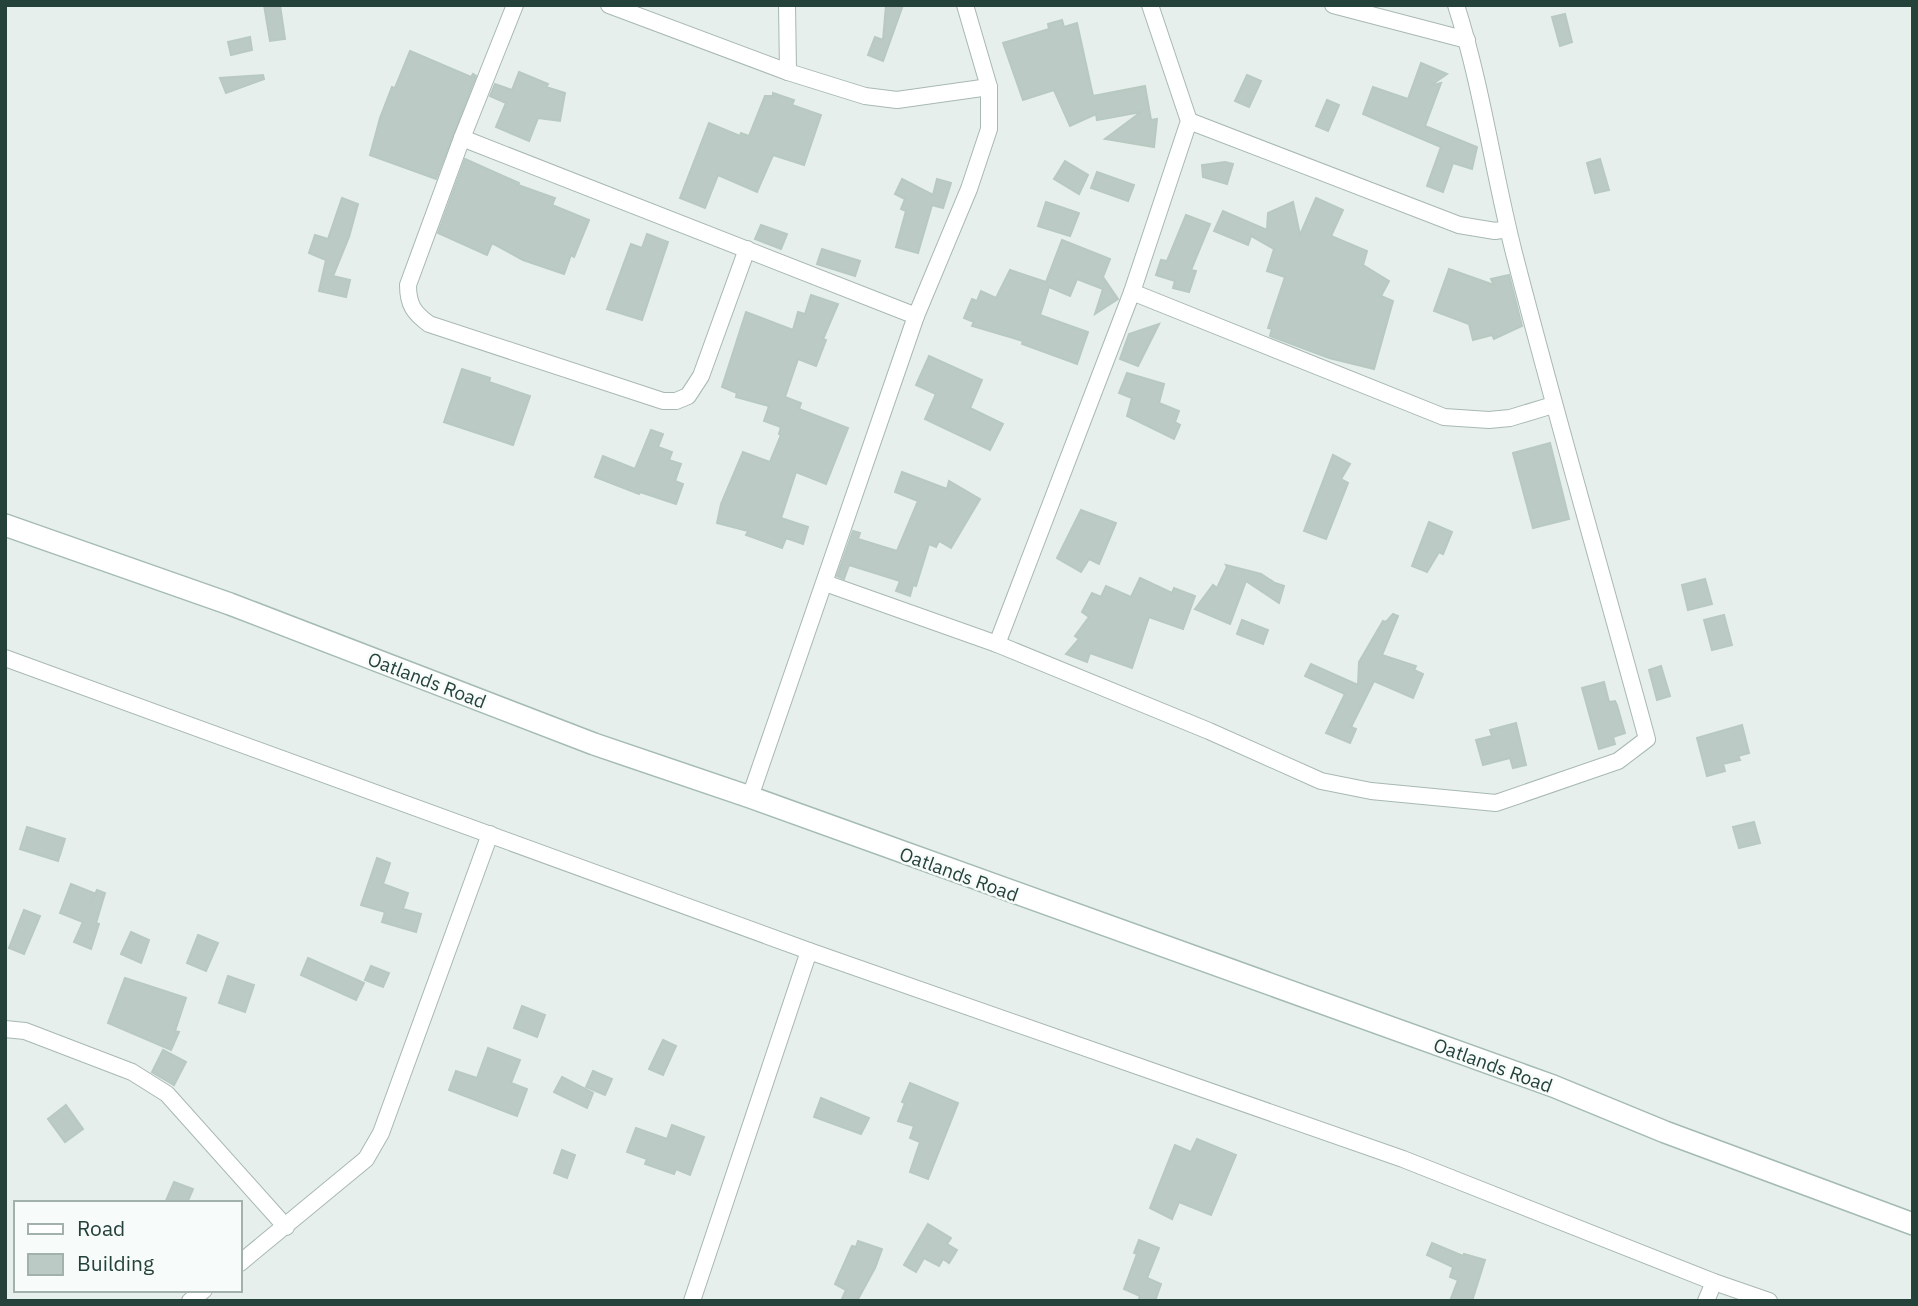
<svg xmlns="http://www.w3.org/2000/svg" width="1918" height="1306" viewBox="0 0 1918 1306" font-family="'IBM Plex Sans',sans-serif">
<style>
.building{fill:#bbcac4;stroke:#b8c9c2;stroke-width:2}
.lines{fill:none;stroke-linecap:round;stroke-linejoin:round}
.street-casing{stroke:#a8b8b2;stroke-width:18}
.secondary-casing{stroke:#a4bbb3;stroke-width:24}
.street{stroke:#fff;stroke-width:16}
.secondary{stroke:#fff;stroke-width:21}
.labels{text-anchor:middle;stroke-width:5;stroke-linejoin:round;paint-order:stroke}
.street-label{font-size:19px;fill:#24423a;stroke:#f7fbf9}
</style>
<rect width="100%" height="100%" fill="#e6efeb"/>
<g class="building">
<polygon points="264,5 280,5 285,39 270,41"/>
<polygon points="886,5 903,5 883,61 868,55 875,37 883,40"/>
<polygon points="1565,14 1572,42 1560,46 1552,17"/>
<polygon points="1062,20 1064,27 1077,23 1093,96 1145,86 1151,120 1157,119 1154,147 1105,139 1141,112 1097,120 1096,114 1070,126 1054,90 1023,100 1003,43 1049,29 1048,24"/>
<polygon points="250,37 252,50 231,55 228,42"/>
<polygon points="410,51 471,77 473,74 476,76 436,179 370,155 380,118 392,87 395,88"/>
<polygon points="1421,63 1447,74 1430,86 1441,83 1425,126 1477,147 1472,169 1453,163 1443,192 1427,186 1441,147 1363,114 1373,87 1408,99"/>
<polygon points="519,72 548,84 546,87 565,93 560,121 538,118 529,141 496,127 506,103 490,96 495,84 512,90"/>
<polygon points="263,75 264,79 226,93 220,78"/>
<polygon points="1247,75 1261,81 1249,107 1235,101"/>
<polygon points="773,93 794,100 792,105 821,115 804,165 773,155 757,192 718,175 705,208 680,198 709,123 740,136 741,133 749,136 765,96 773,96"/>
<polygon points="1327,100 1339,105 1328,131 1316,126"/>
<polygon points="465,159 519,183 518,185 555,198 552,205 589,220 574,257 571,255 564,274 523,260 492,243 487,255 438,233"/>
<polygon points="1600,159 1609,190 1595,193 1587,163"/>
<polygon points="1065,161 1088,175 1079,194 1054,179"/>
<polygon points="1225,162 1233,164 1227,184 1203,177 1202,165"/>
<polygon points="1097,172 1134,185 1128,201 1091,188"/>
<polygon points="902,179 933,195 937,179 951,183 943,208 932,205 918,253 896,247 906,211 901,209 905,199 895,194"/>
<polygon points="342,198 358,204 349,237 333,276 350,280 346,297 319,291 326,260 309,253 315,235 328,239"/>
<polygon points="1316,198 1343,210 1331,236 1367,251 1363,265 1389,281 1381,296 1393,301 1374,369 1329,358 1270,336 1272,329 1268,328 1285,277 1267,271 1274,249 1251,236 1248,245 1214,231 1223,211 1267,230 1268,213 1293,202 1300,235"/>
<polygon points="1046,202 1079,213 1070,236 1038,226"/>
<polygon points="1186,215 1210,224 1191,270 1196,271 1189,292 1173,288 1175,281 1156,275 1161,260 1167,261"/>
<polygon points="761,225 787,234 781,249 755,239"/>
<polygon points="647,234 668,242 642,320 607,309 631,244 642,248"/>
<polygon points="1062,240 1110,259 1103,277 1118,299 1095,314 1103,289 1077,279 1070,296 1049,287 1040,315 1088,332 1077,364 1022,344 1023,341 972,326 974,322 964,318 972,299 977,301 981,291 996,298 1010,270 1046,282"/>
<polygon points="822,249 860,261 855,276 817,264"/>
<polygon points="1449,269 1494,285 1491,279 1509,275 1522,326 1494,339 1492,335 1473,340 1469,324 1434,311"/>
<polygon points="811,295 838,304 823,339 826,340 816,366 798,359 785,397 801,403 799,409 848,428 826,484 796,472 781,518 808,527 803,544 786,538 782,548 746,535 748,531 717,523 721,504 743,452 770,462 781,435 779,434 781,427 764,421 769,406 736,397 737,393 722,387 746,312 793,330 798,312 805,314"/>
<polygon points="1159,324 1138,366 1120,359 1129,334"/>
<polygon points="929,356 982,380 970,408 1003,424 990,450 925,419 936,394 916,385"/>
<polygon points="462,369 490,378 489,382 530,396 513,445 444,422"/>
<polygon points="1127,373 1164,384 1159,403 1179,411 1175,422 1180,425 1174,439 1127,416 1132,398 1119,393"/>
<polygon points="651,430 663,434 658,447 672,452 669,460 681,464 675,481 683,484 676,504 640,492 639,494 595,477 603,456 635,469"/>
<polygon points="1550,443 1569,519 1533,528 1513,453"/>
<polygon points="1333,455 1350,464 1341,479 1348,483 1326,539 1304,531"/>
<polygon points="902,472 947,489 949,481 980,499 951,548 939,541 936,547 929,544 916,586 913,585 910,596 896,591 900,581 849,565 844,579 837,576 853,531 860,533 858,539 897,551 918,501 895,492"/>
<polygon points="1081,510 1116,523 1099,564 1089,559 1081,572 1057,558"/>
<polygon points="1429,522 1452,532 1443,554 1439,552 1427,572 1412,566"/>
<polygon points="1226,565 1261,574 1275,583 1284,586 1279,603 1246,581 1230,624 1195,609 1213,585 1217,588 1227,567"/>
<polygon points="1140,578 1172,593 1174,588 1195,596 1183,629 1149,617 1132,668 1090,653 1087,662 1066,654 1079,639 1075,636 1089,617 1082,612 1092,593 1101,597 1106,586 1131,597"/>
<polygon points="1705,579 1712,604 1688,610 1682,585"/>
<polygon points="1393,614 1398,616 1382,655 1416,666 1414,670 1423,674 1413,698 1374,681 1351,727 1356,729 1350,743 1326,733 1345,694 1305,676 1311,664 1358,685 1359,662 1383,621 1386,622"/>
<polygon points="1724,615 1732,645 1712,650 1704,620"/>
<polygon points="1242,620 1268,630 1263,644 1237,634"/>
<polygon points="1661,666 1670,696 1657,700 1649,670"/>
<polygon points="1604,682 1609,702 1615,701 1617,705 1625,733 1613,737 1615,744 1599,749 1582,688"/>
<polygon points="1516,723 1526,765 1513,768 1510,758 1483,765 1476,740 1492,736 1490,730"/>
<polygon points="1742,725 1749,753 1738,756 1740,760 1723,764 1725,771 1707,776 1697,738"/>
<polygon points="1754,822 1760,843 1739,848 1733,827"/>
<polygon points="27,827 65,839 58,861 20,849"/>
<polygon points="377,858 390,863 383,884 408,893 403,909 421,914 416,932 382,922 385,912 361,905"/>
<polygon points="71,884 94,893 91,903 97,890 105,893 96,923 99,924 91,949 74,942 83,922 60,913"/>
<polygon points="24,910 40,916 24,954 9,948"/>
<polygon points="131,932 149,940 141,963 121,954"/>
<polygon points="198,935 218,943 206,971 187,963"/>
<polygon points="308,958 364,983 356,1000 301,975"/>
<polygon points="371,966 389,973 383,987 365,980"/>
<polygon points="228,976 254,985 245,1012 219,1003"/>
<polygon points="125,978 186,998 175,1031 179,1032 171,1050 108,1023"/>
<polygon points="522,1006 545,1015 537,1037 514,1028"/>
<polygon points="663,1040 676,1046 663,1075 649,1069"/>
<polygon points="488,1048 520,1060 511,1083 527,1089 517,1116 449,1090 456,1071 477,1078"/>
<polygon points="163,1050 186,1062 174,1085 152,1072"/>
<polygon points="593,1071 612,1079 605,1095 586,1087"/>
<polygon points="562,1077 593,1093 587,1108 554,1092"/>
<polygon points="910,1083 958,1103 928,1179 910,1172 920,1142 910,1138 914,1126 898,1121 905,1103 902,1102"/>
<polygon points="821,1098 869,1118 861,1134 814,1117"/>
<polygon points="66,1105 83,1129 65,1142 48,1119"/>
<polygon points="672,1125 704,1137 690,1175 676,1169 674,1174 645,1164 647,1159 627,1152 636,1128 667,1139"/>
<polygon points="1197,1139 1236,1155 1211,1215 1179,1202 1172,1219 1150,1208 1175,1145 1191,1152"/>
<polygon points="562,1150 575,1155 567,1178 554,1173"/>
<polygon points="174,1182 193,1189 187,1203 165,1203"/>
<polygon points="928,1224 951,1238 947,1244 957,1250 949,1263 943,1259 939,1266 924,1258 916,1272 904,1265"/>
<polygon points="1139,1240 1159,1248 1147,1278 1161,1284 1155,1301 1138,1301 1140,1296 1124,1289 1137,1254 1134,1253"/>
<polygon points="858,1241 882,1249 875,1268 857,1301 841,1301 846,1290 835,1284 852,1246 856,1247"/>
<polygon points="1432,1243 1463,1256 1464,1254 1485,1260 1472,1301 1450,1301 1458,1280 1450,1277 1453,1267 1427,1255"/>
</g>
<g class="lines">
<g class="street-casing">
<g id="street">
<path d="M515,5l-53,133 -54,147c0,20 6,28 21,39l234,77h13l12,-5 13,-20 46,-127"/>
<polyline points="609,5 788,72 865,96 897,100 989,87"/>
<polyline points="787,5 788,72"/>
<polyline points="1333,5 1467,40"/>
<polyline points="1189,121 1459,225 1495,231 1508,229"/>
<polyline points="462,138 916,316"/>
<polyline points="1132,292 1444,417 1489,420 1510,418 1553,405"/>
<polyline points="825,583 997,644 1132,292 1189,121 1150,5"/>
<path d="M997,644l212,87 112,50 50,10 125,12 122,-42 29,-22c-44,-162 -91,-323 -133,-486 -21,-82 -32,-167 -58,-248"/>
<polyline points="5,658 809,951 1403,1159 1714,1282 1769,1301"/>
<polyline points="750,797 916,316 969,189 989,129 989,87 965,5"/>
<polyline points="5,1029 25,1031 132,1072 167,1094 286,1227"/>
<polyline points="240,1263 366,1159 381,1133 490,834"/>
<polyline points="190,1301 204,1290"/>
<polyline points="692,1301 809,951"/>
<polyline points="1706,1301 1714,1282"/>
</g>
</g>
<g class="secondary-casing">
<polyline id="secondary" points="5,525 230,604 594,744 750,797 1553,1086 1665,1132 1913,1224"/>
</g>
<use href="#street" class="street"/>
<use href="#secondary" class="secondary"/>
</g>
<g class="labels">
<g class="street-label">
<text transform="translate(427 680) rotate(21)" y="7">Oatlands Road</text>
<text transform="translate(959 874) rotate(20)" y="7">Oatlands Road</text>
<text transform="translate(1493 1065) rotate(20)" y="7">Oatlands Road</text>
</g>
</g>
<rect width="1918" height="1306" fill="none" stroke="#24423a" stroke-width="14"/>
<rect x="14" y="1201" width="228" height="91" fill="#f7fbf9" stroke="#a3b1ad" stroke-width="2"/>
<rect x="28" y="1224" width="35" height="10" fill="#ffffff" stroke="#a3b1ad" stroke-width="2"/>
<text x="77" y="1236" font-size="21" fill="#24423a">Road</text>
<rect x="28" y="1254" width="35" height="21" fill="#bbcac4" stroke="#a3b1ad" stroke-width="2"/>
<text x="77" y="1271" font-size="21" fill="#24423a">Building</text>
</svg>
